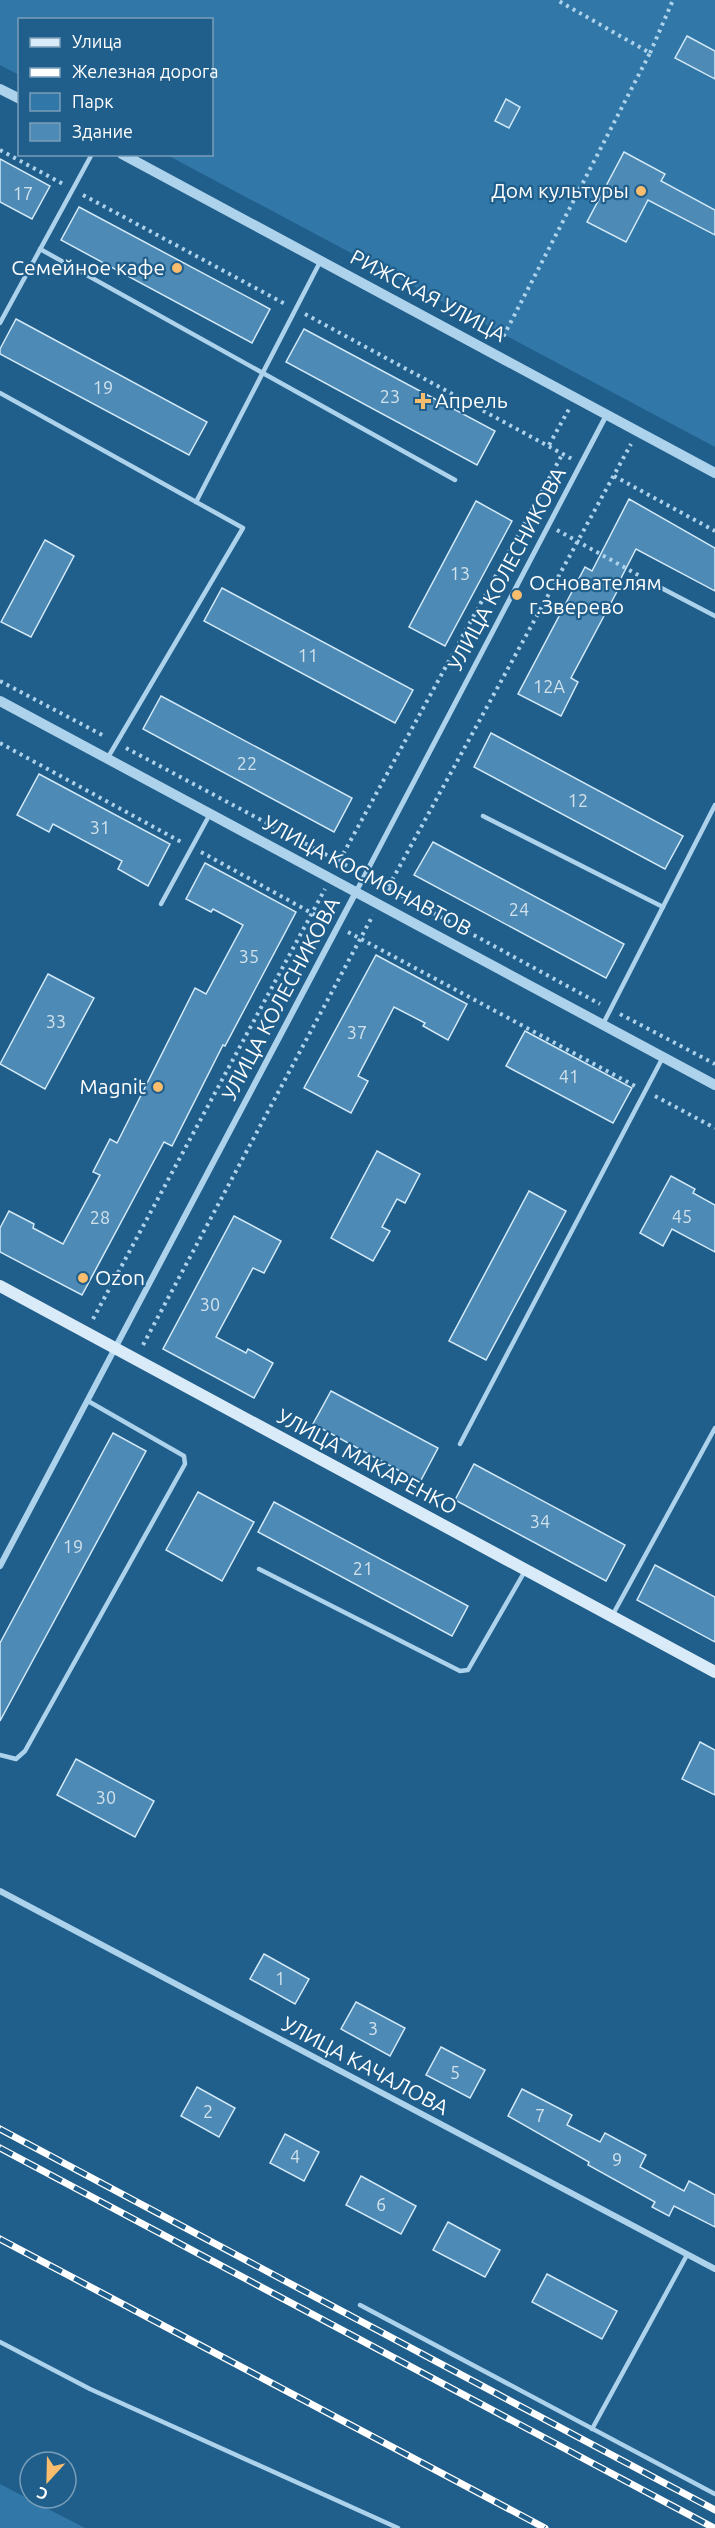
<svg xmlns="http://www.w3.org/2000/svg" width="715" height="2528" viewBox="0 0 715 2528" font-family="Ubuntu,sans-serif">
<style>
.green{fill:#3177a7}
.building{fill:#4d8ab5;stroke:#d2e9f8;stroke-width:1.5}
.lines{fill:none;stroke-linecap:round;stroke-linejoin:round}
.path{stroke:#add2eb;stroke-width:4;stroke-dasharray:3 4.5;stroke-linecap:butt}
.service{stroke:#add2eb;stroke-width:4.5}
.pedestrian{stroke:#add2eb;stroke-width:5}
.minor{stroke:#add2eb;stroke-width:6}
.tertiary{stroke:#add2eb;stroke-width:10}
.secondary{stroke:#d9ebf9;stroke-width:12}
.rail-casing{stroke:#fff;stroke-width:7}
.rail{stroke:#205e8b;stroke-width:4.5;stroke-dasharray:14;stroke-linecap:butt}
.poi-dot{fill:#f9bd6d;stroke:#205e8b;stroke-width:2}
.labels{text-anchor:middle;stroke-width:4.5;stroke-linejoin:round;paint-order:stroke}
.number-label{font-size:18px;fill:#d2e2ec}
.poi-label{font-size:21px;fill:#fff;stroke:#205e8b;text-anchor:end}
.street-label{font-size:21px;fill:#fff;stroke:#205e8b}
</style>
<rect width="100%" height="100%" fill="#205e8b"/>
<g class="green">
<polygon points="0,0 715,0 715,447 167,155 212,154 212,20 20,20 19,75 0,65"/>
<polygon points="0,2484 85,2528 0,2528"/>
</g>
<g class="building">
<polygon points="687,36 715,51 715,79 675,58"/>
<polygon points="506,99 520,107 509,128 495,121"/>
<polygon points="624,152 665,174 661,181 715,210 715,235 648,200 626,242 587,222"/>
<polygon points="0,159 50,186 32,219 0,202"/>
<polygon points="79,207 270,309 252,343 61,240"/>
<polygon points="16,319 207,422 189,455 0,354 0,349"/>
<polygon points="304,329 495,431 477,465 286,362"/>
<polygon points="629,499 715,548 715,591 636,549 618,584 620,586 571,678 578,682 561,716 518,694 585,567 592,571"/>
<polygon points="476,501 512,521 445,646 409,627"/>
<polygon points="45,540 74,556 31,637 1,622"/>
<polygon points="222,588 413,690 395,723 204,621"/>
<polygon points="161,696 352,798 334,832 143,729"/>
<polygon points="491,733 683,836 665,869 474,767"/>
<polygon points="39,774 170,844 148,886 118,869 122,861 53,824 49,832 17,815"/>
<polygon points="433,842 624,944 606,978 414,875"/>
<polygon points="205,863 296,912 225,1046 223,1045 172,1146 164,1142 82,1295 0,1252 0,1228 9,1211 34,1224 33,1228 63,1244 100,1175 93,1172 110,1139 117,1143 195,988 206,994 243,925 213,909 211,912 186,899"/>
<polygon points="376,955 467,1004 448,1040 423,1026 425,1023 394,1007 358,1076 368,1081 351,1113 304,1088"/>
<polygon points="48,974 94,998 45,1089 0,1064"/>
<polygon points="525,1031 632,1088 613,1123 506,1066"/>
<polygon points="377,1151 420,1174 405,1203 397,1199 382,1227 390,1231 373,1261 331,1238"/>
<polygon points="671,1176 695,1189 693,1193 715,1205 715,1252 672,1229 663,1246 640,1233"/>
<polygon points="529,1191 566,1211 486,1360 449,1341"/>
<polygon points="234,1216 281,1241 264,1273 253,1268 216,1337 246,1353 248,1349 273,1363 254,1398 163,1349"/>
<polygon points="331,1391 438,1448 420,1482 313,1424"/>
<polygon points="113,1433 146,1451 0,1721 0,1643"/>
<polygon points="474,1464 625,1545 606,1581 455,1500"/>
<polygon points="198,1492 254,1522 222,1581 166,1550"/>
<polygon points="274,1502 468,1606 452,1636 258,1532"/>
<polygon points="655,1565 715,1597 715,1642 637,1600"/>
<polygon points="700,1742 715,1750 715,1795 682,1779"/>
<polygon points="76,1759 154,1801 135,1837 57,1795"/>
<polygon points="264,1954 309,1979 295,2004 250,1979"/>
<polygon points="356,2002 405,2028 390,2056 341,2029"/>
<polygon points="441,2047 485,2070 470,2098 426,2075"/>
<polygon points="197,2087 235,2108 219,2137 181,2116"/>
<polygon points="522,2089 572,2115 567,2125 600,2142 605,2133 646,2155 640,2167 684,2191 689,2181 715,2195 715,2227 674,2206 669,2216 652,2207 655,2202 588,2165 589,2162 508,2116"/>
<polygon points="285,2134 319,2152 304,2181 270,2163"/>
<polygon points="361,2176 416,2206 401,2234 346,2205"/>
<polygon points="448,2222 500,2250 485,2277 433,2250"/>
<polygon points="547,2274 617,2311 602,2339 532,2302"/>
</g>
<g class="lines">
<g class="path">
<polyline points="650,53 673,0"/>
<polyline points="0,150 63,184"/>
<polyline points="83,195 287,305"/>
<polyline points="305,314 572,459"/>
<polyline points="500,343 650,53 557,0"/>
<polyline points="549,445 569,409"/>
<polyline points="614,476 715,531"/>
<polyline points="557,530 640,576"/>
<polyline points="0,681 106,737"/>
<polyline points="0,743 183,843"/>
<polyline points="126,748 355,870"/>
<polyline points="201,852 328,922"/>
<polyline points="336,867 563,453"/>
<polyline points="375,881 600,1004"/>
<polyline points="385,893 631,444"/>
<polyline points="348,932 635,1086"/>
<polyline points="620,1014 715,1064"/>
<polyline points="655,1096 715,1128"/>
<polyline points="93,1319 325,889"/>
<polyline points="143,1345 373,915"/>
</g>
<g class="service">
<polyline points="40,249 455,480"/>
<polyline points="0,323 92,154"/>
<polyline points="0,393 243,528 107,759"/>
<polyline points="196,502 320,262"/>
<polyline points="648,581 715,616"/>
<polyline points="483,816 663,907"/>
<polyline points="161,904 210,814"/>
<polyline points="603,1024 715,805"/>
<polyline points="460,1444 662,1059"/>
<polyline points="259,1569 460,1671 468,1670 525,1571"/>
<polyline points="612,1616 715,1428"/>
<polyline points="0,1755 16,1759 25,1751 185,1464 184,1456 88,1401"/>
<polyline points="360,2305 715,2494"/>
<polyline points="0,2342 90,2389 398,2528"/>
<polyline points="592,2429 687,2255"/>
</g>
<polyline class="pedestrian" points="356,892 607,414"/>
<g class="minor">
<polyline points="0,1566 356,892"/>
<polyline points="0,1891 715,2269"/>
</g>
<g class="tertiary">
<polyline points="0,89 20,99"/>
<polyline points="122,154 715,473"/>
<polyline points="0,701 715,1085"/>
</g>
<polyline class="secondary" points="0,1286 715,1672"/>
<g class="rail-casing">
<g id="rail">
<polyline points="0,2129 715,2510"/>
<polyline points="0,2148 714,2528"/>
<polyline points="0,2239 545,2528"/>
</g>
</g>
<use href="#rail" class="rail"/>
</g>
<g class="poi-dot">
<circle cx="641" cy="191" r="6"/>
<circle cx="177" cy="268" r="6"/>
<path d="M420 392h6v6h6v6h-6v6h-6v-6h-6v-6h6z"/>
<circle cx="517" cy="595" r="6"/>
<circle cx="158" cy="1087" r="6"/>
<circle cx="83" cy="1278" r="6"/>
</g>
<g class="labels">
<g class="number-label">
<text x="23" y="200">17</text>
<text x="103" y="394">19</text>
<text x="390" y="403">23</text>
<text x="460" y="580">13</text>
<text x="308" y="662">11</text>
<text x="549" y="693">12А</text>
<text x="247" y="770">22</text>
<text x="578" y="807">12</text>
<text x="100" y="834">31</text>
<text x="519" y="916">24</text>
<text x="249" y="963">35</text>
<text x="56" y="1028">33</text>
<text x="357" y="1039">37</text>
<text x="569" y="1083">41</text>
<text x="682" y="1223">45</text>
<text x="100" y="1224">28</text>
<text x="210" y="1311">30</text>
<text x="540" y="1528">34</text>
<text x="73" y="1553">19</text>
<text x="363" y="1575">21</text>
<text x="106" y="1804">30</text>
<text x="280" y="1985">1</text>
<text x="373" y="2035">3</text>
<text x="455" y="2079">5</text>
<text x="208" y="2118">2</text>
<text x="540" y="2122">7</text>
<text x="295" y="2163">4</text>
<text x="617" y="2166">9</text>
<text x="381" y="2211">6</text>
</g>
<g class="poi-label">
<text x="629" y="198">Дом культуры</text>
<text x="165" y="275">Семейное кафе</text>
<text x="435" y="408" text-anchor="start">Апрель</text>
<text x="529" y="590" text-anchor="start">Основателям<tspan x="529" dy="24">г.Зверево</tspan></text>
<text x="146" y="1094">Magnit</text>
<text x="95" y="1285" text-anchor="start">Ozon</text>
</g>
<g class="street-label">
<text transform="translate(428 296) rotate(28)" y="7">РИЖСКАЯ УЛИЦА</text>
<text transform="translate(507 569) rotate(-62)" y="7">УЛИЦА КОЛЕСНИКОВА</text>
<text transform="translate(367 876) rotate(28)" y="7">УЛИЦА КОСМОНАВТОВ</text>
<text transform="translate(281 999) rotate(-62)" y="7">УЛИЦА КОЛЕСНИКОВА</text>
<text transform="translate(367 1462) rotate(28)" y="7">УЛИЦА МАКАРЕНКО</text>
<text transform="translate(365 2066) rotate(28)" y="7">УЛИЦА КАЧАЛОВА</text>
</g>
</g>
<rect x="18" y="18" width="195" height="138" fill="#205e8b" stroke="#799eb9" stroke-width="1.5"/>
<rect x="30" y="38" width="30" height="9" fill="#d9ebf9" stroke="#799eb9" stroke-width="1.5"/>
<text x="72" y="48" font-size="18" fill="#ffffff">Улица</text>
<rect x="30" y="68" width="30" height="9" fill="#ffffff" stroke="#799eb9" stroke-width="1.5"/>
<text x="72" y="78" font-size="18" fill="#ffffff">Железная дорога</text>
<rect x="30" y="93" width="30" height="18" fill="#3177a7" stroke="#799eb9" stroke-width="1.5"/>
<text x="72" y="108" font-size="18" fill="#ffffff">Парк</text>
<rect x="30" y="123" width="30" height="18" fill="#4d8ab5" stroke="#799eb9" stroke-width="1.5"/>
<text x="72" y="138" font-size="18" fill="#ffffff">Здание</text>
<g transform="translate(48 2480) rotate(202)"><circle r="28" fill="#205e8b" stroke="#799eb9" stroke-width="1.5"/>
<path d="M0-4.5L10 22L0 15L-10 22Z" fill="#f9bd6d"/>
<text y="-9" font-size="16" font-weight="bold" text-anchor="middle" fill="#ffffff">С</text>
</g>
</svg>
